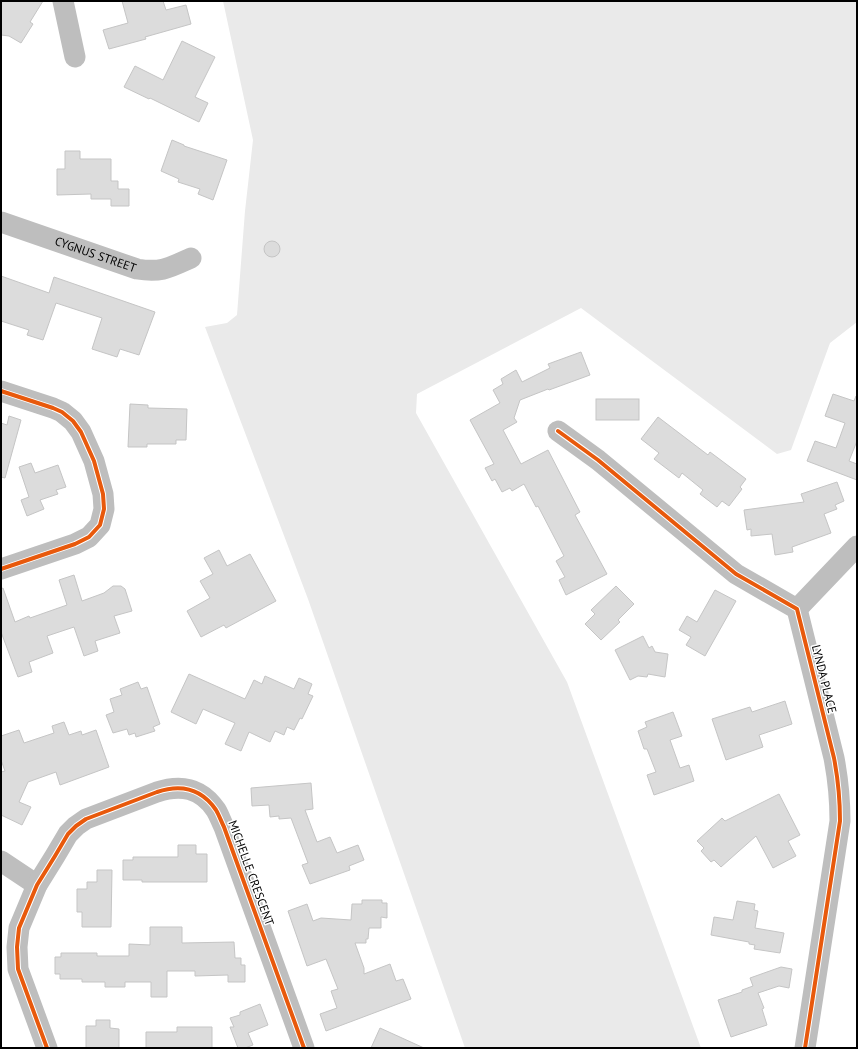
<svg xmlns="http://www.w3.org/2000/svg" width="858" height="1049" viewBox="0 0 858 1049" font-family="'PT Sans',sans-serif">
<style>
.green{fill:#eaeaea}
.building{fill:#dcdcdc;stroke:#c5c5c5}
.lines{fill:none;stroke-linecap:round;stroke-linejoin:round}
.minor{stroke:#bebebe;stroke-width:21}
.cycleway-casing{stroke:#fff;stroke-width:6}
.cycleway{stroke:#e8590c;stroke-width:4}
.labels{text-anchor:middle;stroke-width:3;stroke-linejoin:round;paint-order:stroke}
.street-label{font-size:12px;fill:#000;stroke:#fff}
</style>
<rect width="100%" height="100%" fill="#fff"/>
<polygon class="green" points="223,1 857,1 857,322 830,343 791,450 777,454 581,308 417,394 416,413 567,682 701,1048 465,1048 308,599 205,327 227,323 237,315 245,211 253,140"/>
<g class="building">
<polygon points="1,1 43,1 30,22 33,24 21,43 9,36 1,35"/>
<polygon points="122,1 163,1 166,10 186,5 191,24 145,37 146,39 109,49 103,30 128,23"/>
<polygon points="182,41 215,57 195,97 208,103 199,122 150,98 149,99 124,87 135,66 163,80"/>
<polygon points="172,140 184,145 184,146 227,160 213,200 198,194 200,189 178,182 179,179 161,171"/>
<polygon points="65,151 80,151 80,159 111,159 111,181 118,181 118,189 129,189 129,206 111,206 111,199 91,199 91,194 57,195 57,169 65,169"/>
<circle cx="272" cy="249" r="8"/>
<polygon points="1,276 49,293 54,277 155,312 139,355 120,349 117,357 92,349 102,318 56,303 43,340 27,335 29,330 1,321"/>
<polygon points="581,352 590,375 549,390 548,389 520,400 514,418 517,422 503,430 521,464 548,450 580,512 575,515 607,574 566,595 559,580 565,577 556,561 564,556 538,506 536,507 524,484 512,491 510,488 502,492 495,479 492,481 485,468 494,464 470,420 500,403 493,390 503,384 501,379 516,370 522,382 550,368 548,364"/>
<polygon points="833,394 854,401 856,396 857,396 857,441 849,461 857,464 857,480 807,461 815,441 836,448 845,423 825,416"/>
<rect x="596" y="399" width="43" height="21"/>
<polygon points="130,404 148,405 148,408 187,409 186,440 176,440 176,444 147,444 147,447 128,447"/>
<polygon points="9,416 21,420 5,478 1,477 1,423 7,425"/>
<polygon points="658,417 708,455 710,452 746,479 740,487 742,489 729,506 722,501 717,507 700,494 703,490 682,473 679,478 654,459 659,453 641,439"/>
<polygon points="31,463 35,473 58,465 66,487 56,490 58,494 40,500 44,509 27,516 21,500 29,497 19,467"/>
<polygon points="837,482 844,501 835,505 837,509 824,514 831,533 792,547 793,552 775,555 772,534 751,536 751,529 747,530 744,510 804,502 801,494"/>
<polygon points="219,550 227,566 250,554 276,601 226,628 224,625 201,637 187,611 210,598 200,581 213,574 204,558"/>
<polygon points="74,575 82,601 104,593 113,586 121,586 125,589 132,611 114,616 120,633 95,641 98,651 84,656 74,627 47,636 53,653 29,662 32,672 18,677 1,632 1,589 3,588 15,622 29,616 30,618 67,605 59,580"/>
<polygon points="616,586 634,604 618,620 620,622 601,640 585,624 595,614 591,610"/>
<polygon points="715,590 736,601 705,656 686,645 691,637 679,630 687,616 697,622"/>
<polygon points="643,636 649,648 652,646 655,652 668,654 665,677 648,674 647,677 638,676 630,680 615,650"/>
<polygon points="189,674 245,699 254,680 262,684 265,676 294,689 299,678 312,684 308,694 313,696 302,719 300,718 294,730 287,727 284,735 275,731 270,742 249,732 241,751 225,744 235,723 203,709 196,724 171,712"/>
<polygon points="138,682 141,689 147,687 160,724 153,727 155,731 136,737 135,733 129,735 127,729 113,733 106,715 114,712 110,699 122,695 120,689"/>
<polygon points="785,701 792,724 759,735 763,747 726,760 712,719 750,707 752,712"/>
<polygon points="673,712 682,736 670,740 680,768 689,765 694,781 654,795 647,775 656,772 647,749 644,749 638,731 647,727 645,722"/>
<polygon points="64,722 69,735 81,731 82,735 96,730 109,767 60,785 56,772 28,782 19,802 31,807 22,825 1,815 1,772 5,771 1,760 1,736 19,730 24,743 54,733 52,726"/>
<polygon points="311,783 313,809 305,810 317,842 330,837 337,853 358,845 364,860 349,866 350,870 310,884 302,865 308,863 291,818 279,819 279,816 270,817 269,805 252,806 251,788"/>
<polygon points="779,794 800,835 788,841 796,856 773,868 756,836 721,867 714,860 711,862 701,851 704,848 697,841 722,818 725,821"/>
<polygon points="178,845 196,845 196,854 207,854 207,882 142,882 142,880 123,880 123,860 133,860 133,857 178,857"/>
<polygon points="97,870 112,870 111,927 82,927 82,912 77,912 77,889 87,889 87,882 97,882"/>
<polygon points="362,900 382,900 382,903 387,903 387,918 381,917 381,928 369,928 368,939 366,939 366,943 355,943 364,968 364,974 390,964 396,981 403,979 411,999 326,1031 320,1014 337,1008 331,991 338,989 326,959 307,966 288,911 307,904 313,921 321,918 351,920 352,904 362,904"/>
<polygon points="737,901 755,904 754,910 758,911 755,928 784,933 780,953 754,949 755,945 749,944 749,942 711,935 714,917 733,920"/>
<polygon points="150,927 182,927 182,943 234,942 235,958 241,958 241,965 245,965 245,982 228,982 228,975 195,976 195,971 167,971 167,997 151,997 151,982 125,982 125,987 105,987 105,982 82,982 82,979 60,979 60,974 55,974 55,957 61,957 61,953 97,953 97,956 129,956 129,944 150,945"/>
<polygon points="781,967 792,969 789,988 779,986 758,993 764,1008 762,1009 767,1025 731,1037 718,1000 742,992 742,990 753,986 750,978"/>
<polygon points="260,1004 268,1025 248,1033 253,1045 245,1048 238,1048 230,1027 234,1027 230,1018 240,1015 240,1012"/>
<polygon points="96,1020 110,1020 110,1028 119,1029 119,1048 86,1048 86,1026 96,1026"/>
<polygon points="177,1027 212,1027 212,1048 146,1048 146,1032 177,1032"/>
<polygon points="380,1028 424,1048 371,1048"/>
</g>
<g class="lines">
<g class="minor">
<polyline points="63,1 75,57"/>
<path id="s1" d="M1,222l136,47c24,4 32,-1 54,-11"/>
<polyline points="1,391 53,408 62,412 73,421 81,432 94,461 103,494 104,509 100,525 89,537 75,544 1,569"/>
<path d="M558,431l40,29 138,114 61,35 37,149c4,21 6,41 6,63l-35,227"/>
<polyline points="797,609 857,546"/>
<polyline points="1,861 37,885"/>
<path d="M47,1048l-29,-79 -1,-22 2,-19 18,-43 18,-29 13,-22 8,-8 10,-7 71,-27c24,-8 44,-4 59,18 3,5 5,11 8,17l80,221"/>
</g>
<g class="cycleway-casing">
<g id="cycleway">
<polyline points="1,391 53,408 62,412 73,421 81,432 94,461 103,494 104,509 100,525 89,537 75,544 1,569"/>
<path d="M558,431l40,29 138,114 61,35 37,149c4,21 6,41 6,63l-35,227"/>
<path d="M47,1048l-29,-79 -1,-22 2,-19 18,-43 18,-29 13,-22 8,-8 10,-7 71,-27c24,-8 44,-4 59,18 3,5 5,11 8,17l80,221"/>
</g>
</g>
<use href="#cycleway" class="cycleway"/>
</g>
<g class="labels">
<g class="street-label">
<text dy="4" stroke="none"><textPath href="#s1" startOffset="100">CYGNUS STREET</textPath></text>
<text transform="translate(824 679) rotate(76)" y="4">LYNDA PLACE</text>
<text transform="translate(251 873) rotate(70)" y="4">MICHELLE CRESCENT</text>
</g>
</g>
<rect width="858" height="1049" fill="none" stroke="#000000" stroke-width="4"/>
</svg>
